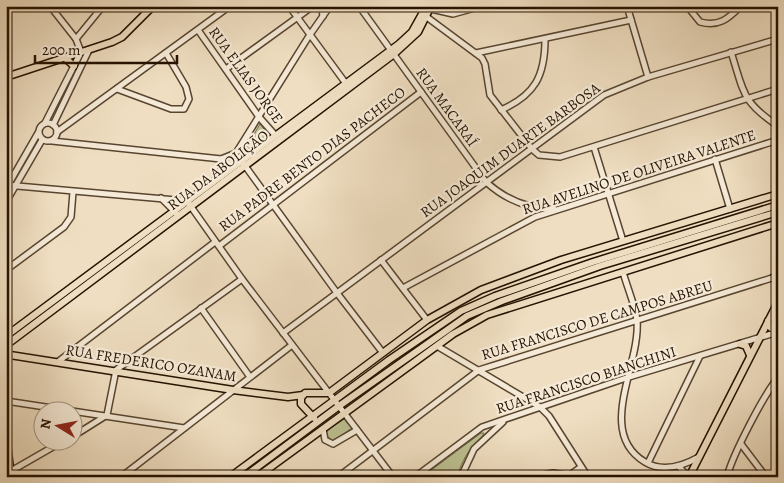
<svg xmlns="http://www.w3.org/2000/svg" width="784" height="483" viewBox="0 0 784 483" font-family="Alegreya,serif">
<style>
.green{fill:#bcc091;stroke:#706948}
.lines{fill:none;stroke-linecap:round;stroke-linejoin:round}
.minor-casing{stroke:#584530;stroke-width:8}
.major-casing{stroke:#251200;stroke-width:9}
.minor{stroke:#f5ead7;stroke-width:5}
.major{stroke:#efdec1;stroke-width:6}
.labels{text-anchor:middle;stroke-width:4.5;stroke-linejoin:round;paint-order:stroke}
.street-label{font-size:15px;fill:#251200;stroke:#f5ead7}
</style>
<rect width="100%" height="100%" fill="#efdec1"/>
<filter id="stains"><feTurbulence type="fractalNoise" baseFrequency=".004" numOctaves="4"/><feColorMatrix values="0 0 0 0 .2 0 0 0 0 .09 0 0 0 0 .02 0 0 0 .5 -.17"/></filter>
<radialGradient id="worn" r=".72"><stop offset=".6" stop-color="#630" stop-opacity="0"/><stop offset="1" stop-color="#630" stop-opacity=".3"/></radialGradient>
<g class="green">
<polygon points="260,124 271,138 244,159 240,158"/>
<polygon points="344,419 352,428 333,441 328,437 326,431"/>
<path d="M481,433h3c-2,6 -7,8 -11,13 -7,8 -13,20 -16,31h-35z"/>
</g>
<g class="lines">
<g class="minor-casing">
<g id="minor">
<polyline points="289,6 347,85"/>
<polyline points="313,6 322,9 323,16"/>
<path d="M359,6l127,176c20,18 42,27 68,27"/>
<polyline points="627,6 648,77"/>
<path d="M687,6l13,16c19,5 28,-3 41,-16"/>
<polyline points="427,8 453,14 482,6"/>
<polyline points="424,15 482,58 485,64 490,95 532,149 539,155 560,157 778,89"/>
<polyline points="198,30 259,117 275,135"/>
<polyline points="76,39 103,6"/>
<path d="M731,52c13,40 10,49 47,74"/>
<polyline points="476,53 631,20"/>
<polyline points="226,69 313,6"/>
<polyline points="117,89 171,109 184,109 189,99 186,87 166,53"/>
<path d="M501,110c34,-15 44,-34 44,-71"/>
<circle cx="48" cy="132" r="9"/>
<polyline points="45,123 81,52 76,39 50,6"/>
<polyline points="53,125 89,50"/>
<polyline points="57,132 230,6"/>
<polyline points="52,141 221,159 236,153 309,36 330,6"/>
<polyline points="594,147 623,241"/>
<polyline points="715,159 730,209"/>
<polyline points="243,163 337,293 383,353"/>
<polyline points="221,177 221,159"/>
<polyline points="6,185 187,201 242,279 393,477"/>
<polyline points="7,187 38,133"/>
<polyline points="161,198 176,213"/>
<polyline points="6,202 42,140"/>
<polyline points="219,246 421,92"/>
<polyline points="381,260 427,320"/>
<polyline points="6,270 64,227 71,217 73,192"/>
<path d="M623,272c4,15 12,33 14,48 4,45 -42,112 8,142 18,11 38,4 54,-5"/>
<polyline points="403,288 535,217 778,140"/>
<polyline points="201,308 250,377"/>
<polyline points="283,333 604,95 648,77 778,39"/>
<polyline points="437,346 540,407 549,416 588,477"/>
<polyline points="59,361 215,242"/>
<polyline points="6,401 184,428"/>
<polyline points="323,429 325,440 333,444 357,430"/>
<polyline points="72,437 107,415 116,370 242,279"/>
<polyline points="741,444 766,477"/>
<polyline points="648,463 700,356"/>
<polyline points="679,467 689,477"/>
<polyline points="11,471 65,440"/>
<polyline points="570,475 581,467"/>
<polyline points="121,477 292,345"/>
<polyline points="338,477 479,370 775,277"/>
<polyline points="415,477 482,427 629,377 778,332"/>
<polyline points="461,477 474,449 503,422"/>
<polyline points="534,477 553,473 577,477"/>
<path d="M727,477c5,-21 37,-83 51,-99"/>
</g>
</g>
<g class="major-casing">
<g id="major">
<polyline points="64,57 74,66"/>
<polyline points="6,77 112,42 122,37 153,6"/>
<polyline points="773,278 778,280"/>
<polyline points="768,321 770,327 777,332"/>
<polyline points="6,336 399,44 412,32 426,7"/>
<polyline points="9,343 394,54 418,32 431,6"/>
<polyline points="740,344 746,346 750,355"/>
<polyline points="10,355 233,390 288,397 303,395"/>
<polyline points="314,418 301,404 301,398 305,393 329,393 427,320 481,290 561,260 778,194"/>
<polyline points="6,435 11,477"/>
<polyline points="230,477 389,360 461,311 495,296 593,262 778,205"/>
<polyline points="244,477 339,406 467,316 502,301 600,266 778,212"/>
<polyline points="257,477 453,334 487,315 778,223"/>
<polyline points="689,477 778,302"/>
</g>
</g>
<use href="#minor" class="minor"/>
<use href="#major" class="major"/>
</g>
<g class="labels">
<g class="street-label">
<text transform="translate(246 75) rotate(54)" y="5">RUA ELIAS JORGE</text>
<text transform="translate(447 107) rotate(54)" y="5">RUA MACARAÍ</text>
<text transform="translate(510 150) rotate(-36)" y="5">RUA JOAQUIM DUARTE BARBOSA</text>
<text transform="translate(312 159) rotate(-37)" y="5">RUA PADRE BENTO DIAS PACHECO</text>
<text transform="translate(218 170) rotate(-37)" y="5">RUA DA ABOLIÇÃO</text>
<text transform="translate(639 172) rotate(-18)" y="5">RUA AVELINO DE OLIVEIRA VALENTE</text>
<text transform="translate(597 320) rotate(-17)" y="5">RUA FRANCISCO DE CAMPOS ABREU</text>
<text transform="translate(151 363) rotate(9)" y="5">RUA FREDERICO OZANAM</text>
<text transform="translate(586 380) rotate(-18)" y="5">RUA FRANCISCO BIANCHINI</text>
</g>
</g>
<rect width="784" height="483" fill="none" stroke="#efdec1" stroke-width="25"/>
<rect x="8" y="8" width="769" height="468" fill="none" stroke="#251200" stroke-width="2.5"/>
<rect x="12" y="12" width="759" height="458" fill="none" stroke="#251200"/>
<g transform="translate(58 426) rotate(280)"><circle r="24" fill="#f5ead7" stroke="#a29481"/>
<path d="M0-4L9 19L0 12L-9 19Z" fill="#8f2418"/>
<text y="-8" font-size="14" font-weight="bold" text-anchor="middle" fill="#251200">N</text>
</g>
<path d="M35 55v8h142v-8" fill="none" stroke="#251200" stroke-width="2.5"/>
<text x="42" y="55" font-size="15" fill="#251200" stroke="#f5ead7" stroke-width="4" paint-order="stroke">200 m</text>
<rect width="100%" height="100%" filter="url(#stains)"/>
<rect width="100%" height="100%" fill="url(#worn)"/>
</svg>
